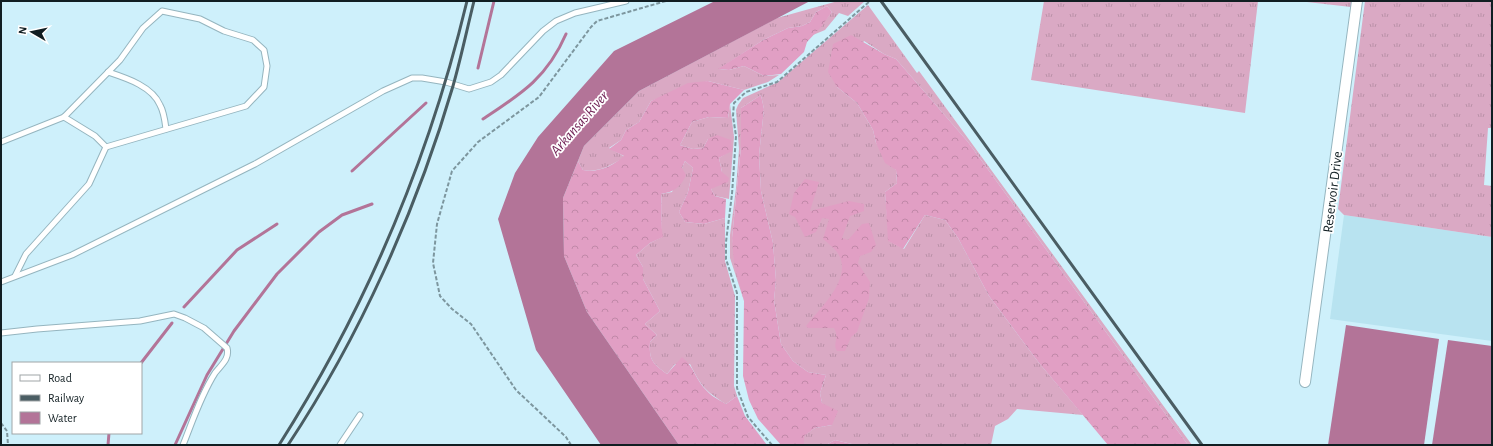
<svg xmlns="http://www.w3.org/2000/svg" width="1493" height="446" viewBox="0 0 1493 446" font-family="'Alegreya Sans',sans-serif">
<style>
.built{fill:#b8e3f0}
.grass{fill:url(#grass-tufts)}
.forest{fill:url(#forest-crowns)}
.water{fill:#b37498}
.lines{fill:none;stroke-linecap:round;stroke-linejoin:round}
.stream{stroke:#b37498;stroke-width:3}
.lane-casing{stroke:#95b5bf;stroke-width:7}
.street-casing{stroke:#95b5bf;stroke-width:12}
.path{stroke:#7d969e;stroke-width:2;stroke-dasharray:4 2;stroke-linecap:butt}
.lane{stroke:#fff;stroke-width:5}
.street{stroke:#fff;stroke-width:10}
.rail{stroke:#4a5d63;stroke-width:3}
.labels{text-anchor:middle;stroke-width:3.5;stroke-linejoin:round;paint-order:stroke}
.street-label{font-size:14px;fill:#111e22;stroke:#fff}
.water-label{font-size:15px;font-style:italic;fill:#742759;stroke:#fff}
</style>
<defs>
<pattern id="grass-tufts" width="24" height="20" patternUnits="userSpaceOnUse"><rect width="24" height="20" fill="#daa9c4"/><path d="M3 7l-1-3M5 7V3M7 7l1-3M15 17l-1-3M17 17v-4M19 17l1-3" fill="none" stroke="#ba91a8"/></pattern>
<pattern id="forest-crowns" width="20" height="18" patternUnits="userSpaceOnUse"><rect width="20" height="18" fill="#e19fc4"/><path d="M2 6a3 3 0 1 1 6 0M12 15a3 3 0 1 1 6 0" fill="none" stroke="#c088a8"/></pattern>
</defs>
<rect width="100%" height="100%" fill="#cef0fb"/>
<polygon class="built" points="1344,215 1492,237 1492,341 1330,319"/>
<g class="grass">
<path d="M838,1h27l-17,15 -9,-3 -14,17 -12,5 19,-23 -5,-6 -11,6 -6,10 -8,4 -14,2 -25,12 -44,29 10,1 15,-4 20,10 15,-1 -11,7 -24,8 -36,-9 -57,20 -12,21 -13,8 -5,10 -12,8 16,9c-14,8 -26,16 -42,13l-5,-9 6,-15 55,-55 138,-73z"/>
<polygon points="1044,1 1258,1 1245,113 1031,80"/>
<polygon points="1298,1 1352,1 1351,7"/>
<polygon points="1365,1 1492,1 1492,128 1488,128 1484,185 1492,186 1492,237 1344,215 1338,209"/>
<polygon points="868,5 917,73 919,71 1192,445 1188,445 968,142 896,59 884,54 864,41 837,87 857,103 873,130 876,143 896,170 897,183 885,192 889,241 904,249 925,215 945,220 958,238 989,296 1039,363 1083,415 1017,409 1008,419 995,426 991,445 856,445 835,440 826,445 804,445 803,436 815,428 832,425 822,403 820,393 826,375 808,372 793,361 781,344 774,300 776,280 773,243 761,191 759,155 764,109 761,95 741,108 741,147 732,238 744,301 730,258 730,235 736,188 739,149 736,110 738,105 743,98 778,82"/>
<polygon points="730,104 734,137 729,199 715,196 711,189 722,172 719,158 727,153 708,139 703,148 693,149 680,145 692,122 709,117 728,118"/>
<path d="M685,161l8,7 -5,24 -9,20 6,10 19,2 21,-6v43l10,35 -1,90 3,10 -11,8c-21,-13 -25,-18 -36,-40h-15l-8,10c-15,-11 -18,-14 -17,-32l7,-7 -12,-11 15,-13 -17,-32v-12l-7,-12 14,-12 12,-6c-2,-15 1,-28 -1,-43l11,-2z"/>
</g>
<g class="forest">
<polygon points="827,6 832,12 821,27 807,42 804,52 781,74 764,76 744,66 729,70 718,69 763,40 788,28 802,26 810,22 816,12"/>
<polygon points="851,35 884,54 896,59 968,142 1188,445 1108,445 1039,363 989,296 958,238 945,220 925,215 903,249 888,241 885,192 897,183 896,170 885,163 876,143 873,130 857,103 837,87 828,72 833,44"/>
<path d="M708,81l36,9 -14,14 -2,14 -19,-1 -17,5 -12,23 13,4 10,-1 5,-9 9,-4 14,5 1,11 -13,7 3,14 7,6 -1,4 -17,7 4,7 11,3 -1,19 -21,6 -19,-2 -6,-10 9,-20 5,-24 -8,-7 -3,7 4,7c-5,12 -12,17 -25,19 2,15 -1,27 2,43l-13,6 -14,12 7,12v12l17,32 -15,13 12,11 -7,7c-1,18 2,21 17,32l15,-17c12,9 14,24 25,34 5,6 13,9 19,13l11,-8 8,20 22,29h-88l-92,-133 -23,-56 -1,-58 15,-37 5,9c15,3 30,-4 41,-14l-15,-7 12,-9 5,-10 13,-8 12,-21 37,-18z"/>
<polygon points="761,95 764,109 759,155 761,191 773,243 776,280 774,300 781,344 793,361 808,372 826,375 820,393 822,403 838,411 832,425 815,428 804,436 804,445 781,445 758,419 749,400 743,376 744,301 734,264 732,238 741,147 741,108"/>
<path d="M805,179l14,3 -9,29 39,-10 15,3v7l-14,5 -8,22 6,2 14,-16 7,-1 7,22 -5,7 -11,4 -2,7 12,19 -1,16 -12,34 -6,5 -6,14h-8c-5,-8 3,-12 -3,-23h-26l-2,-2c14,-18 49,-49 31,-74 -4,-5 -9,-9 -14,-13l6,-20 -7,-1 -6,14 -11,5 -10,-20 -6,-3 5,-21z"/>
<polygon points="835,440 856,445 826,445"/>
</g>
<g class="water">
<polygon points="715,1 810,1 639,91 584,146 563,198 564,256 587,312 679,445 601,445 536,350 498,219 515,173 538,137 614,51"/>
<polygon points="1346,325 1439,339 1424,445 1328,445"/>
<polygon points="1448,340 1492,346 1492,445 1432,445"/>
</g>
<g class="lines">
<g class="stream">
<polyline points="478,68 494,1"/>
<path d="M483,119c38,-25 64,-41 83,-85"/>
<polyline points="352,171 426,103"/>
<polyline points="184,307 237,250 277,224"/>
<polyline points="141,363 172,323"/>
<polyline points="108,445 109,433"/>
<polyline points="175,445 207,375 234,331 277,274 319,232 342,215 372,204"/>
</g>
<g class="lane-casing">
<g id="lane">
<path d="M108,72c18,6 44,14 52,33 4,7 5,16 6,24"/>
<polyline points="64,117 95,136 106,147"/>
<polyline points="1,142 64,117 120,60 143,28 162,11 200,19 224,31 253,40 264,50 267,66 264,87 246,106 106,147 89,184 26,254 15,276"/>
<polyline points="1,282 72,255 255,164 383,91 412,78 422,78 446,82 469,89 491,82 501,75 543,31 556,21 575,13 626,1"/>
<path d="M1,333l36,-4 103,-8 34,-7 11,4 19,10 23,20c3,11 -6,17 -12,25 -14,22 -22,47 -32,72"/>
<polyline points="340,445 360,415"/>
</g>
</g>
<g class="street-casing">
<polyline id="street" points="1305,382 1357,1"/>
</g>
<g class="path">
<polyline points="1,423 7,431 8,445"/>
<polyline points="571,445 566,437 516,390 471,324 452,309 440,296 433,263 437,224 452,171 478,142 539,97 591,27 597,21 666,1"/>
<polyline points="772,445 748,417 737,388 737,293 726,259 726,242 732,194 736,136 733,116 734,103 746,92 777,82 870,1"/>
</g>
<use href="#lane" class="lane"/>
<use href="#street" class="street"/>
<g class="rail">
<polyline points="881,1 1202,445"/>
<path d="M279,445c87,-137 150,-286 188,-444"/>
<path d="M288,445c71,-107 129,-236 165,-359 8,-28 14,-57 21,-85"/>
</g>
</g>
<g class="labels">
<g class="street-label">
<text transform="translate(1332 192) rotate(-83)" y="5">Reservoir Drive</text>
</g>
<g class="water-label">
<text transform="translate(579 123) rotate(-49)" y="5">Arkansas River</text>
</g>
</g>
<rect width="1493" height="446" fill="none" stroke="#111e22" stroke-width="4"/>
<rect x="12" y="362" width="130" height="72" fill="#ffffff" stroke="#a0a5a7"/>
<rect x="20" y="375" width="20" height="6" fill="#ffffff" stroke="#a0a5a7"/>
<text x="48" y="382" font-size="12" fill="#111e22">Road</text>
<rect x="20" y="395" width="20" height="6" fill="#4a5d63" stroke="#a0a5a7"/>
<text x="48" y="402" font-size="12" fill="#111e22">Railway</text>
<rect x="20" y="412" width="20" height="12" fill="#b37498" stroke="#a0a5a7"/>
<text x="48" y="422" font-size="12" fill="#111e22">Water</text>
<g transform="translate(32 32) rotate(279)" stroke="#ffffff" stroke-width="3" paint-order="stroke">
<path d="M0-3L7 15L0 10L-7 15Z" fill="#111e22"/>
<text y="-6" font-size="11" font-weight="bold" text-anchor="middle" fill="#111e22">N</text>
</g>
</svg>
